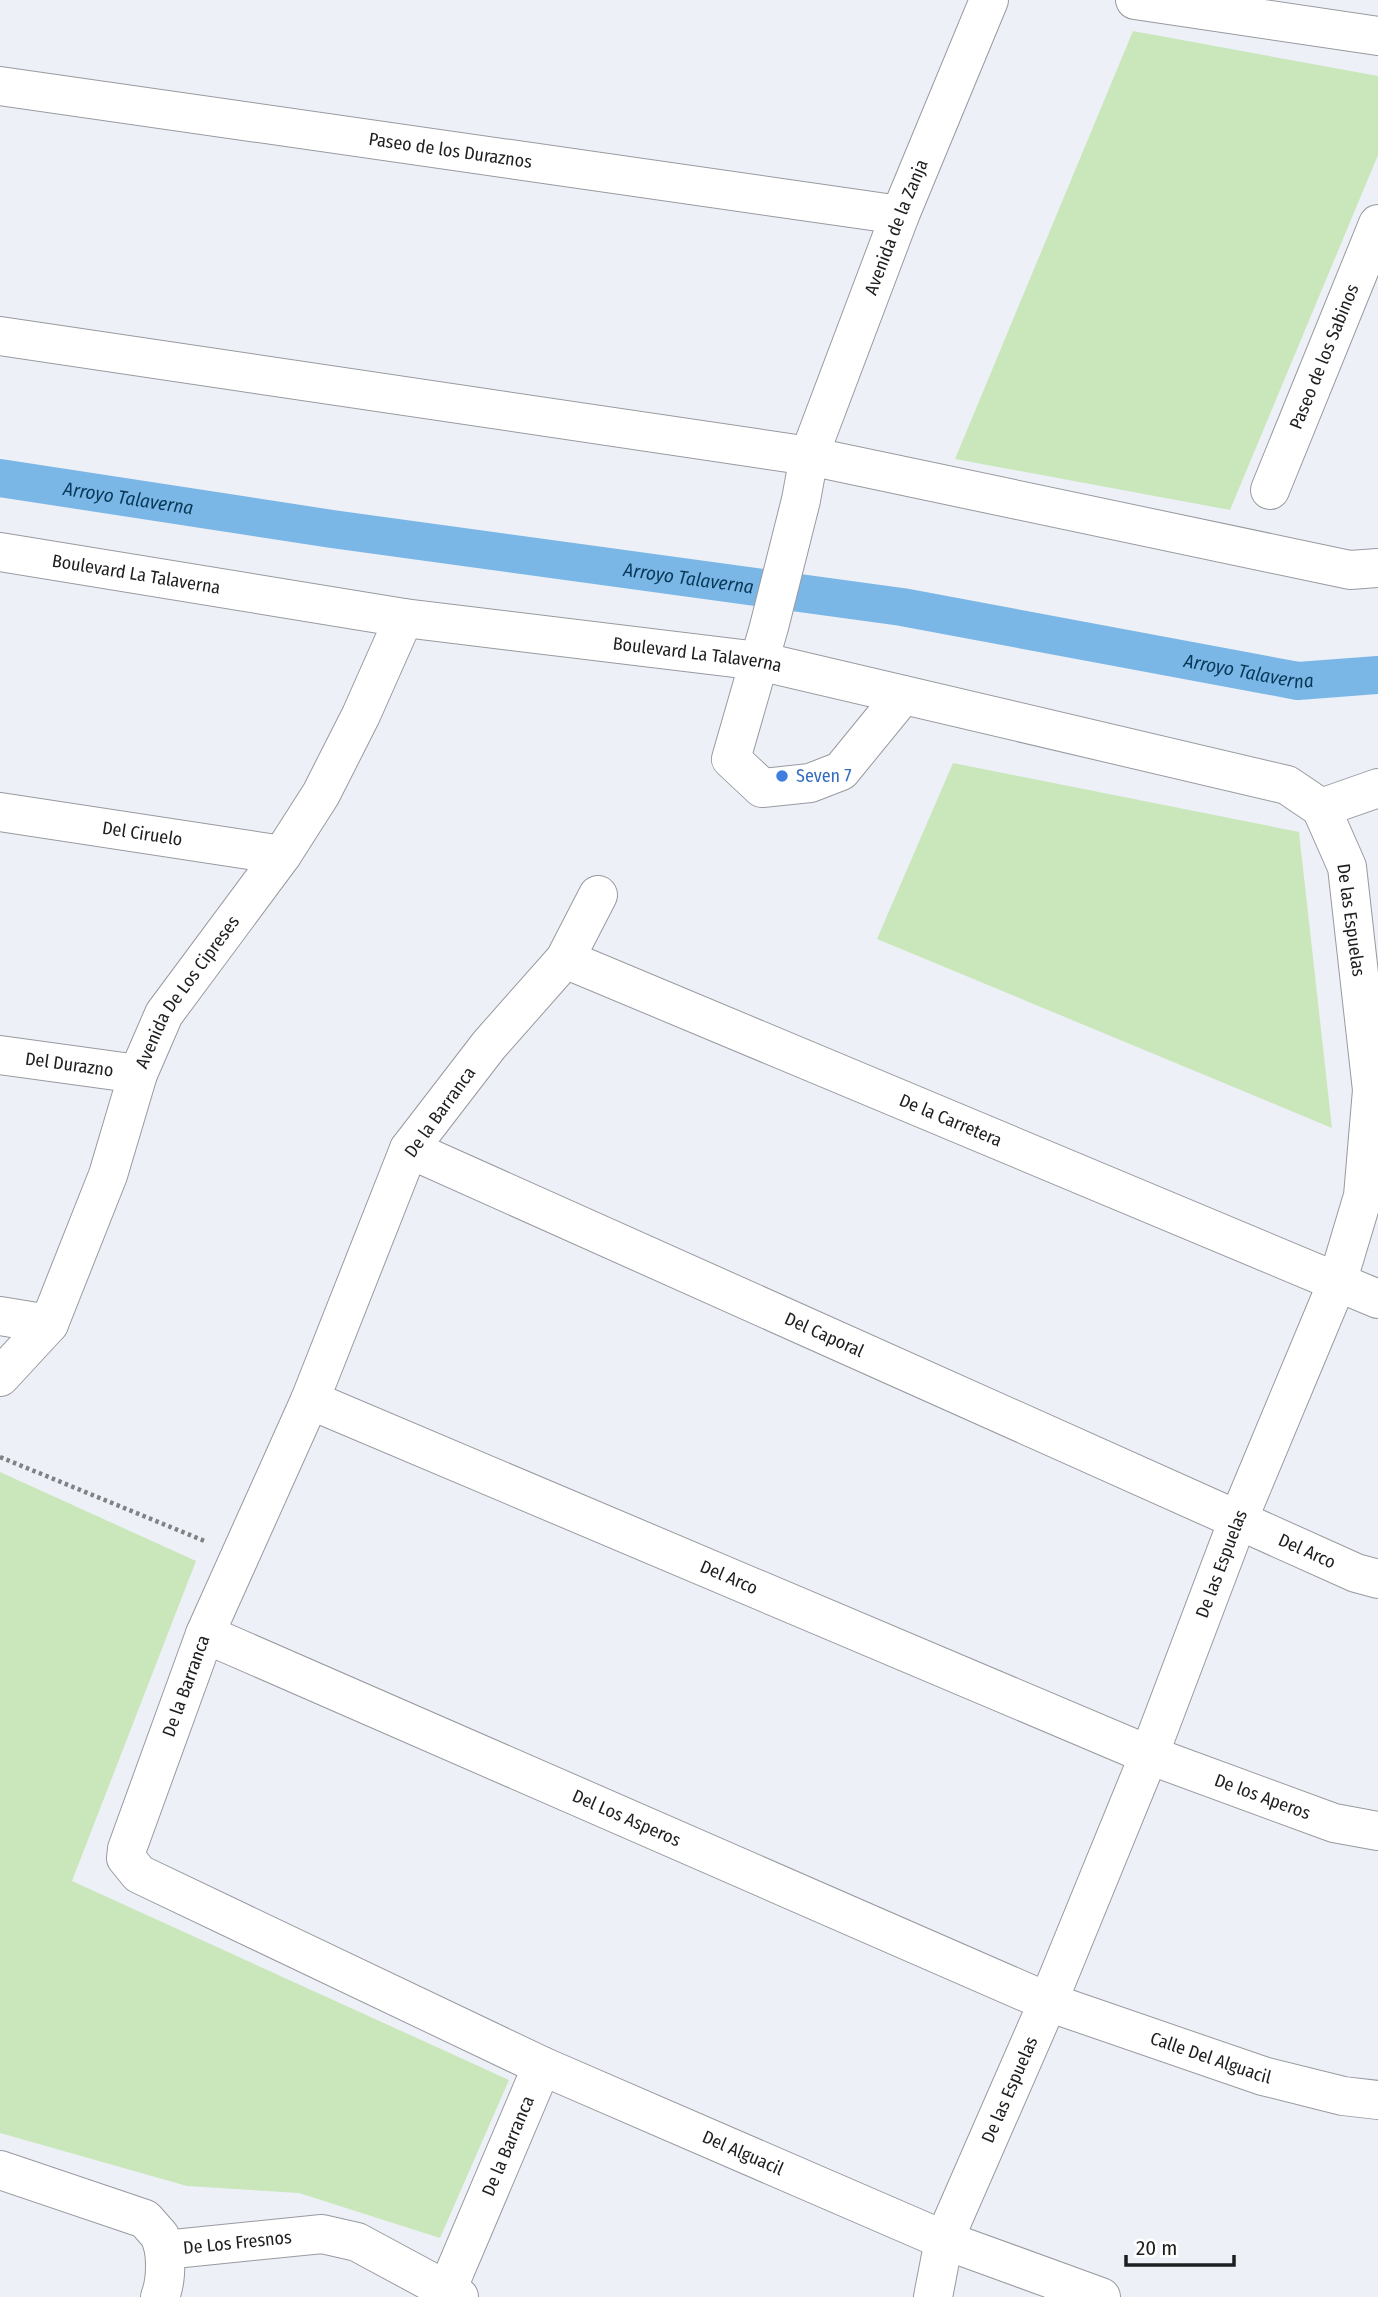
<svg xmlns="http://www.w3.org/2000/svg" width="1378" height="2297" viewBox="0 0 1378 2297" font-family="'Fira Sans Condensed',sans-serif">
<style>
.green{fill:#cae7bc}
.lines{fill:none;stroke-linecap:round;stroke-linejoin:round}
.canal{stroke:#7ab7e7;stroke-width:38}
.minor-casing{stroke:#989aa0;stroke-width:40}
.path{stroke:#7f8185;stroke-width:4.5;stroke-dasharray:3.5 3.5;stroke-linecap:butt}
.minor{stroke:#fff;stroke-width:38}
.shop-dot{fill:#3f7fe0;stroke:#fff;stroke-width:2.5}
.labels{text-anchor:middle;stroke-width:5;stroke-linejoin:round;paint-order:stroke}
.street-label{font-size:18px;fill:#1d1e20;stroke:#fff}
.shop-label{font-size:18px;fill:#366cbe;stroke:#fff;text-anchor:start}
.water-label{font-size:19px;font-style:italic;fill:#083858;stroke:#fff}
</style>
<rect width="100%" height="100%" fill="#edf0f6"/>
<g class="green">
<polygon points="1133,31 1378,76 1378,155 1230,510 955,459"/>
<polygon points="953,763 1299,832 1332,1128 877,939"/>
<polygon points="0,1472 196,1561 72,1881 509,2080 440,2238 299,2193 187,2186 0,2133"/>
</g>
<g class="lines">
<path class="canal" id="s1" d="M0,478l332,51 570,78 396,74 80,-6"/>
<g class="minor-casing">
<g id="minor">
<polyline points="1135,0 1378,36"/>
<path id="s2" d="M0,86l900,129"/>
<polyline points="0,336 809,456 1350,570 1378,568"/>
<path id="s3" d="M1270,490l108,-266"/>
<path id="s4" d="M0,552l404,66 355,43 528,124 34,23"/>
<path id="s5" d="M903,695l-62,76 -31,12 -48,5 -31,-29 38,-132 32,-127 8,-44 91,-241 89,-215"/>
<polyline points="1321,808 1378,788"/>
<path id="s6" d="M0,812l282,43"/>
<path id="s7" d="M598,895l-33,64 -76,86 -80,104 -99,251 -105,234 -78,215 -1,9 13,16 403,192 402,174 157,57"/>
<path id="s8" d="M565,959l813,340"/>
<path id="s9" d="M0,1055l138,19"/>
<path id="s10" d="M409,1149l829,371 118,53 22,6"/>
<polyline points="0,1316 49,1324"/>
<path id="s11" d="M0,1377l49,-53 59,-149 30,-101 26,-60 118,-159 39,-61 40,-79 43,-97"/>
<path id="s12" d="M310,1400l839,355 185,68 44,8"/>
<path id="s13" d="M205,1634l843,368 215,74 80,20 35,4"/>
<path id="s14" d="M0,2170l145,49 15,17 4,14 158,-16 35,8 102,55"/>
<path d="M160,2297c6,-16 6,-30 4,-47"/>
<path id="s15" d="M444,2297l98,-231"/>
<path id="s16" d="M933,2297l11,-57 104,-238 101,-247 89,-235 99,-237 26,-87 9,-106 -25,-223 -26,-59"/>
</g>
</g>
<polyline class="path" points="0,1457 207,1542"/>
<use href="#minor" class="minor"/>
</g>
<circle class="shop-dot" cx="782" cy="776" r="7"/>
<g class="labels">
<g class="street-label">
<text dy="6" stroke="none"><textPath href="#s2" startOffset="455">Paseo de los Duraznos</textPath></text>
<text dy="6" stroke="none"><textPath href="#s5" startOffset="780">Avenida de la Zanja</textPath></text>
<text dy="6" stroke="none"><textPath href="#s3" startOffset="144">Paseo de los Sabinos</textPath></text>
<text dy="6" stroke="none"><textPath href="#s4" startOffset="138">Boulevard La Talaverna</textPath></text>
<text dy="6" stroke="none"><textPath href="#s4" startOffset="705">Boulevard La Talaverna</textPath></text>
<text dy="6" stroke="none"><textPath href="#s6" startOffset="144">Del Ciruelo</textPath></text>
<text transform="translate(1351 920) rotate(82)" y="6">De las Espuelas</text>
<text dy="6" stroke="none"><textPath href="#s11" startOffset="434">Avenida De Los Cipreses</textPath></text>
<text dy="6" stroke="none"><textPath href="#s9" startOffset="70">Del Durazno</textPath></text>
<text transform="translate(440 1112) rotate(-54)" y="6">De la Barranca</text>
<text dy="6" stroke="none"><textPath href="#s8" startOffset="418">De la Carretera</textPath></text>
<text dy="6" stroke="none"><textPath href="#s10" startOffset="455">Del Caporal</textPath></text>
<text dy="6" stroke="none"><textPath href="#s10" startOffset="984">Del Arco</textPath></text>
<text dy="6" stroke="none"><textPath href="#s16" startOffset="789">De las Espuelas</textPath></text>
<text dy="6" stroke="none"><textPath href="#s12" startOffset="455">Del Arco</textPath></text>
<text transform="translate(186 1686) rotate(-70)" y="6">De la Barranca</text>
<text dy="6" stroke="none"><textPath href="#s12" startOffset="1032">De los Aperos</textPath></text>
<text dy="6" stroke="none"><textPath href="#s13" startOffset="460">Del Los Asperos</textPath></text>
<text dy="6" stroke="none"><textPath href="#s13" startOffset="1092">Calle Del Alguacil</textPath></text>
<text dy="6" stroke="none"><textPath href="#s16" startOffset="222">De las Espuelas</textPath></text>
<text dy="6" stroke="none"><textPath href="#s15" startOffset="164">De la Barranca</textPath></text>
<text dy="6" stroke="none"><textPath href="#s7" startOffset="1768">Del Alguacil</textPath></text>
<text dy="6" stroke="none"><textPath href="#s14" startOffset="264">De Los Fresnos</textPath></text>
</g>
<g class="shop-label">
<text x="796" y="782">Seven 7</text>
</g>
<g class="water-label">
<text dy="7" stroke="none"><textPath href="#s1" startOffset="130">Arroyo Talaverna</textPath></text>
<text dy="7" stroke="none"><textPath href="#s1" startOffset="696">Arroyo Talaverna</textPath></text>
<text dy="7" stroke="none"><textPath href="#s1" startOffset="1264">Arroyo Talaverna</textPath></text>
</g>
</g>
<path d="M1126 2255v10h108v-10" fill="none" stroke="#1d1e20" stroke-width="3.5"/>
<text x="1136" y="2255" font-size="21" fill="#1d1e20" stroke="#ffffff" stroke-width="5" paint-order="stroke">20 m</text>
</svg>
